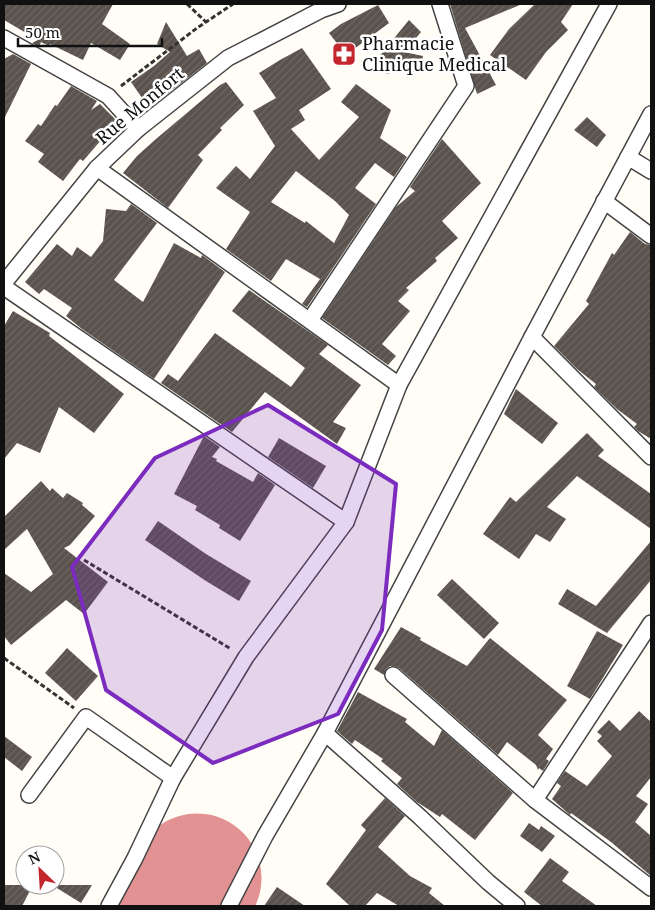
<svg xmlns="http://www.w3.org/2000/svg" width="655" height="910" viewBox="0 0 655 910" font-family="'Noto Serif',serif">
<style>
.lines{fill:none;stroke-linecap:round;stroke-linejoin:round}
.runway{stroke:#e29292;stroke-width:129}
.building{fill:url(#building-hatch);fill-rule:evenodd}
.street-casing{stroke:#444;stroke-width:18}
.path{stroke:#333;stroke-width:3;stroke-dasharray:5 2.5;stroke-linecap:butt}
.street{stroke:#fff;stroke-width:15}
.marked{fill:#7b2cbf;fill-opacity:0.2;stroke:#7b2cbf;stroke-width:4;stroke-linejoin:round}
.labels{text-anchor:middle;stroke-width:5;stroke-linejoin:round;paint-order:stroke}
.poi-label{font-size:18px;fill:#111;stroke:#fff;text-anchor:start}
.street-label{font-size:18px;fill:#111;stroke:#fff}
</style>
<defs>
<pattern id="building-hatch" width="6" height="6" patternUnits="userSpaceOnUse" patternTransform="scale(1.25)"><rect width="6" height="6" fill="#5a524d"/><path d="M-1 1l2-2M0 6l6-6M5 7l2-2" fill="none" stroke="#6d6662"/></pattern>
</defs>
<rect width="100%" height="100%" fill="#fffdf5"/>
<g class="lines">
<polyline class="runway" points="181,906 197,878"/>
</g>
<g class="building">
<polygon points="4,4 113,4 102,24 130,44 120,60 91,43 83,60 50,44 49,46 41,42 39,47 32,43 38,40 4,20"/>
<polygon points="450,4 522,4 465,28 496,85 477,94"/>
<polygon points="535,4 573,4 561,22 568,30 546,52 526,80 490,55 509,29"/>
<polygon points="378,5 389,23 346,55 329,33 341,24"/>
<polygon points="409,20 421,32 404,52 423,56 420,73 390,67 389,74 374,71 375,64 373,64"/>
<polygon points="166,22 187,56 199,49 207,63 149,108 131,82 154,66 170,52 157,44"/>
<path d="M302,48l29,41 -32,21 6,10 -14,9 28,31 40,-43 -18,-15 15,-18 35,26 -11,28 27,19 -13,20 -19,-14 -20,25 21,16 -69,103 -5,-3 18,-25 -34,-20 -15,22 -45,-32 24,-37 -34,-24 20,-22 14,13 25,-33 -22,-35 23,-13 -17,-25 21,-13zM296,171l39,30 14,14 -15,28 -28,-22 -1,2 -34,-21z"/>
<polygon points="13,54 31,64 4,119 4,59"/>
<polygon points="226,82 244,105 220,128 222,130 198,155 203,160 168,208 123,173 137,156 156,139 220,85"/>
<polygon points="71,86 97,101 91,110 100,104 122,126 105,142 102,139 83,161 80,159 63,181 38,162 44,154 25,141 38,124 41,126 55,105 57,106"/>
<polygon points="587,117 606,135 597,147 574,130"/>
<polygon points="442,139 481,183 442,221 458,238 435,258 437,261 406,288 409,290 398,301 410,311 382,344 396,356 388,365 322,318 396,207 415,191 410,187"/>
<polygon points="131,204 157,223 114,280 143,302 174,243 201,258 202,255 225,272 154,379 82,329 66,316 72,308 44,289 39,294 25,282 57,244 72,256 77,247 91,257 103,241 106,209 126,211"/>
<polygon points="630,232 645,244 651,245 651,439 638,431 634,427 637,424 617,409 594,387 596,384 577,369 554,346 589,304 586,301 612,253 614,255"/>
<polygon points="249,290 328,345 319,354 361,385 333,422 346,428 337,444 265,392 232,432 161,383 168,374 178,381 215,333 291,387 305,368 232,311"/>
<polygon points="13,311 50,333 49,336 124,394 94,433 59,407 40,453 17,443 4,459 4,326"/>
<polygon points="516,389 558,423 542,444 504,414"/>
<polygon points="587,433 604,450 598,456 651,494 651,529 577,476 547,507 566,519 550,542 536,534 519,559 483,534 510,497 516,502"/>
<polygon points="204,436 220,447 212,457 217,459 216,461 253,482 258,473 275,485 240,541 219,528 220,525 195,510 197,506 174,494"/>
<polygon points="279,438 326,466 313,488 268,457"/>
<polygon points="41,481 50,491 52,488 63,498 67,493 83,503 82,505 95,516 70,545 64,548 108,582 84,614 66,600 11,645 4,636 4,573 31,592 53,574 27,529 4,550 4,517"/>
<polygon points="158,521 206,554 251,581 239,601 206,581 145,540"/>
<polygon points="651,541 651,580 607,633 558,604 567,589 596,606"/>
<polygon points="452,579 499,623 484,639 437,595"/>
<polygon points="401,627 421,638 420,640 467,666 490,638 567,700 538,735 553,749 546,759 549,761 543,771 539,768 538,770 536,765 507,742 498,755 399,668 394,666 390,666 386,669 384,675 374,669"/>
<polygon points="597,631 623,645 590,699 567,686"/>
<polygon points="67,648 98,676 76,701 45,673"/>
<polygon points="358,692 407,719 405,722 434,746 442,730 513,793 475,840 442,814 440,817 417,802 397,784 402,778 381,761 383,759 355,740 352,744 337,731"/>
<polygon points="639,711 651,722 651,777 636,796 648,804 635,822 651,836 651,876 611,842 571,813 570,815 552,799 561,786 557,783 565,771 587,786 612,756 597,741 602,736 597,732 609,720 620,731"/>
<polygon points="4,736 32,757 22,771 4,757"/>
<polygon points="385,798 405,816 378,847 410,876 432,888 429,893 445,906 399,906 377,893 365,906 350,906 326,884 366,830 361,825"/>
<polygon points="529,823 539,830 541,826 555,836 542,852 520,836"/>
<polygon points="550,858 569,872 562,881 597,906 542,906 524,892"/>
<polygon points="4,885 33,885 22,906 4,906"/>
<polygon points="52,885 92,885 81,903"/>
<polygon points="277,887 305,906 264,906"/>
</g>
<g class="lines">
<g class="street-casing">
<g id="street">
<polyline points="4,38 108,96 138,129"/>
<polyline points="628,157 651,171"/>
<polyline points="97,168 399,385"/>
<polyline points="604,201 651,236"/>
<polyline points="4,283 97,168 138,129 228,58 321,10 338,4"/>
<polyline points="4,287 346,522"/>
<polyline points="310,320 466,86 440,4"/>
<polyline points="532,337 651,457"/>
<polyline points="393,675 535,800 651,888"/>
<polyline points="325,733 420,817 488,882 517,906"/>
<polyline points="29,795 86,717 173,778"/>
<polyline points="535,800 651,623"/>
<polyline points="109,906 135,858 173,778 246,657 346,522 399,385 609,4"/>
<polyline points="229,906 265,836 325,733 532,337 651,114"/>
</g>
</g>
<g class="path">
<polyline points="187,4 206,22"/>
<polyline points="121,86 197,28 233,4"/>
<polyline points="84,560 231,649"/>
<polyline points="4,658 74,708"/>
</g>
<use href="#street" class="street"/>
</g>
<path class="marked" d="M268,405l128,79 -14,146 -44,84 -125,49 -107,-73 -34,-123 83,-109z"/>
<defs>
<g id="pharmacy-square" transform="scale(1.25)"><rect x="-9" y="-9" width="18" height="18" rx="4" fill="#c4262e" stroke="#fff"/><path d="M-2-6h4v4h4v4h-4v4h-4v-4h-4v-4h4Z" fill="#fff"/></g>
</defs>
<g fill-rule="evenodd">
<use href="#pharmacy-square" x="344" y="54"/>
</g>
<g class="labels">
<g class="poi-label">
<text x="362" y="50">Pharmacie<tspan x="362" dy="21">Clinique Medical</tspan></text>
</g>
<g class="street-label">
<text transform="translate(140 106) rotate(-40)" y="6">Rue Monfort</text>
</g>
</g>
<rect width="655" height="910" fill="none" stroke="#111111" stroke-width="10"/>
<g transform="translate(40 870) rotate(335)"><circle r="24" fill="#ffffff" stroke="#a0a0a0"/>
<path d="M0-4L9 19L0 12L-9 19Z" fill="#c4262e"/>
<text y="-8" font-size="14" font-weight="bold" text-anchor="middle" fill="#111111">N</text>
</g>
<path d="M18 38v8h144v-8" fill="none" stroke="#111111" stroke-width="2.5"/>
<text x="25" y="38" font-size="15" fill="#111111" stroke="#ffffff" stroke-width="4" paint-order="stroke">50 m</text>
</svg>
